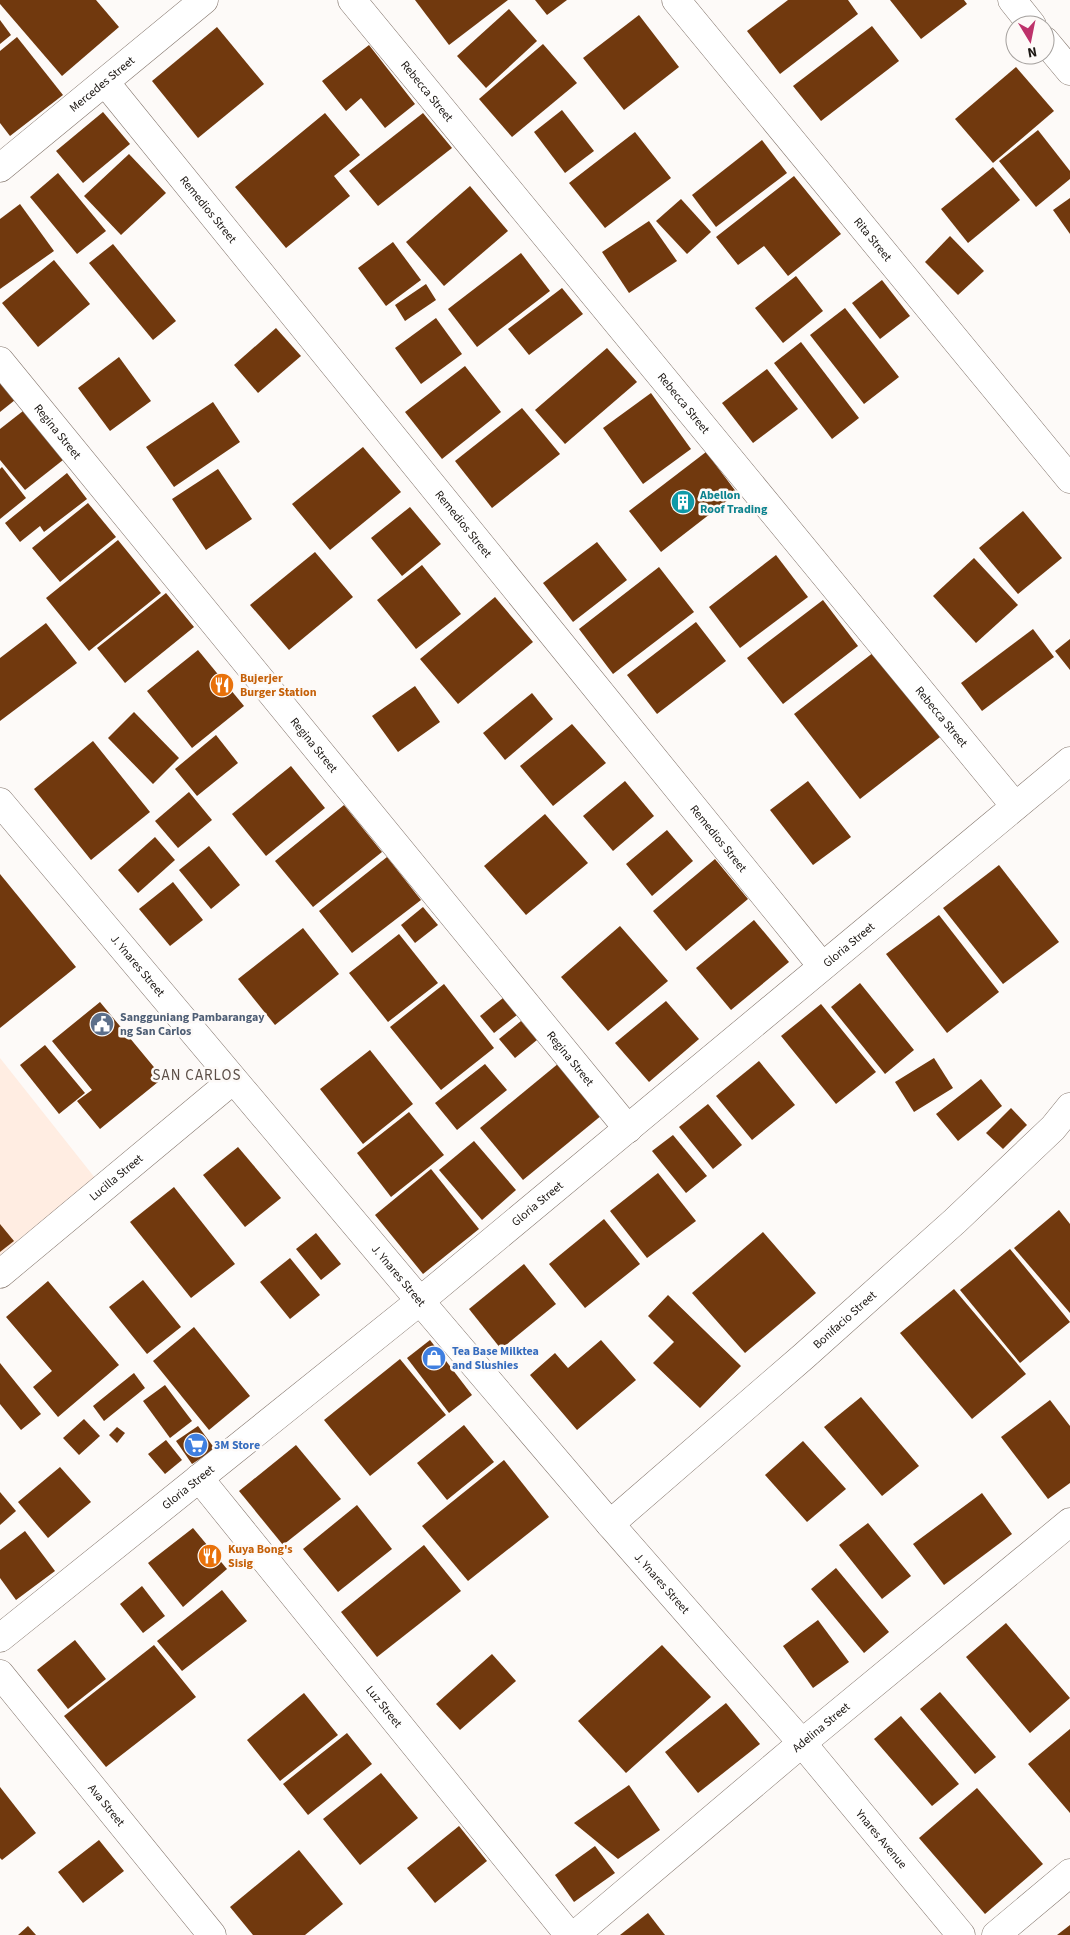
<svg xmlns="http://www.w3.org/2000/svg" width="1070" height="1935" viewBox="0 0 1070 1935" font-family="'Source Sans 3',sans-serif">
<style>
.education{fill:#ffede2}
.building{fill:#71390e}
.lines{fill:none;stroke-linecap:round;stroke-linejoin:round}
.minor-casing{stroke:#83756c;stroke-width:29}
.minor{stroke:#fff;stroke-width:28}
.labels{text-anchor:middle;stroke-width:5;stroke-linejoin:round;paint-order:stroke}
.street-label{font-size:12px;fill:#1c1713;stroke:#fdfaf8}
.culture-label{font-size:12px;font-weight:bold;fill:#0d838f;stroke:#fdfaf8;text-anchor:start}
.food-label{font-size:12px;font-weight:bold;fill:#c56008;stroke:#fdfaf8;text-anchor:start}
.service-label{font-size:12px;font-weight:bold;fill:#4e5e75;stroke:#fdfaf8;text-anchor:start}
.shop-label{font-size:12px;font-weight:bold;fill:#366cbe;stroke:#fdfaf8;text-anchor:start}
.quarter-label{font-size:15px;letter-spacing:1px;fill:#5b4e46;stroke:#fdfaf8}
</style>
<rect width="100%" height="100%" fill="#fdfaf8"/>
<polygon class="education" points="0,1058 95,1178 0,1255"/>
<g class="building">
<polygon points="0,0 96,0 119,27 62,76 0,4"/>
<polygon points="415,0 508,0 449,45"/>
<polygon points="535,0 567,0 547,15"/>
<polygon points="788,0 848,0 858,14 780,74 747,31"/>
<polygon points="890,0 964,0 967,4 921,39"/>
<polygon points="509,9 537,41 486,88 457,56"/>
<polygon points="639,15 679,67 624,110 583,58"/>
<polygon points="0,20 11,35 0,44"/>
<polygon points="872,26 899,61 821,121 793,86"/>
<polygon points="217,27 264,84 198,138 152,81"/>
<polygon points="17,37 63,95 10,136 0,123 0,51"/>
<polygon points="543,44 577,83 512,137 479,99"/>
<polygon points="369,45 415,104 385,128 361,98 346,111 322,81"/>
<polygon points="1016,67 1054,111 993,163 955,119"/>
<polygon points="562,110 594,151 565,173 534,132"/>
<polygon points="103,112 130,144 83,183 56,151"/>
<polygon points="325,113 360,155 334,176 350,196 286,248 235,187"/>
<polygon points="423,113 452,148 378,206 349,171"/>
<polygon points="1038,130 1070,171 1070,179 1036,207 999,161"/>
<polygon points="635,132 671,178 605,228 569,183"/>
<polygon points="762,140 787,173 716,227 692,195"/>
<polygon points="129,154 166,193 121,235 84,196"/>
<polygon points="993,167 1020,200 968,243 941,209"/>
<polygon points="58,173 106,231 77,254 30,197"/>
<polygon points="794,176 841,234 788,276 764,246 738,265 716,237"/>
<polygon points="470,186 508,231 444,286 406,242"/>
<polygon points="1070,198 1070,234 1053,210"/>
<polygon points="681,199 711,232 687,254 656,221"/>
<polygon points="20,204 54,251 0,289 0,219"/>
<polygon points="649,221 677,261 629,293 602,252"/>
<polygon points="950,236 984,271 958,295 925,262"/>
<polygon points="393,242 421,280 386,306 358,268"/>
<polygon points="113,244 176,321 153,340 89,263"/>
<polygon points="521,253 550,291 477,347 448,309"/>
<polygon points="54,260 90,304 38,347 2,303"/>
<polygon points="796,276 823,311 783,343 755,308"/>
<polygon points="882,280 910,316 880,339 852,303"/>
<polygon points="426,284 436,300 405,321 395,305"/>
<polygon points="562,288 583,314 529,355 508,329"/>
<polygon points="845,308 899,377 864,404 810,335"/>
<polygon points="436,318 462,354 421,384 395,348"/>
<polygon points="276,328 301,356 258,393 234,365"/>
<polygon points="801,342 859,418 832,439 774,363"/>
<polygon points="607,348 637,382 565,444 535,410"/>
<polygon points="119,357 151,401 110,431 78,388"/>
<polygon points="465,366 501,412 442,459 405,412"/>
<polygon points="767,369 798,409 753,443 722,403"/>
<polygon points="0,382 15,400 0,412"/>
<polygon points="651,393 691,449 643,484 603,428"/>
<polygon points="213,402 240,442 174,487 146,447"/>
<polygon points="522,408 560,454 492,508 455,461"/>
<polygon points="23,411 63,460 25,490 0,460 0,429"/>
<polygon points="363,447 401,492 330,550 292,504"/>
<polygon points="706,452 737,493 661,552 629,511"/>
<polygon points="2,467 26,498 0,519 0,469"/>
<polygon points="218,469 252,519 206,550 172,499"/>
<polygon points="67,473 87,499 44,532 40,526 20,542 5,523"/>
<polygon points="88,503 116,537 60,582 32,548"/>
<polygon points="410,507 441,544 402,576 371,538"/>
<polygon points="1023,511 1062,558 1018,594 979,548"/>
<polygon points="118,540 161,593 89,651 46,598"/>
<polygon points="597,542 627,580 573,622 543,583"/>
<polygon points="315,552 353,597 289,650 250,605"/>
<polygon points="776,555 808,597 740,648 709,607"/>
<polygon points="974,558 1018,605 976,643 933,596"/>
<polygon points="422,565 461,614 416,649 377,600"/>
<polygon points="659,567 694,612 613,674 579,629"/>
<polygon points="166,593 194,627 125,683 97,648"/>
<polygon points="495,597 533,642 458,704 420,659"/>
<polygon points="823,600 858,646 783,704 747,658"/>
<polygon points="696,622 726,661 657,714 627,675"/>
<polygon points="46,623 77,663 0,721 0,658"/>
<polygon points="1033,629 1054,657 982,711 961,683"/>
<polygon points="1070,639 1070,670 1055,651"/>
<polygon points="878,649 944,734 860,799 794,714"/>
<polygon points="198,650 244,706 192,748 147,691"/>
<polygon points="415,686 440,722 398,752 372,716"/>
<polygon points="532,693 553,719 505,760 483,733"/>
<polygon points="134,712 179,758 153,784 108,738"/>
<polygon points="572,724 606,763 553,806 520,766"/>
<polygon points="216,735 238,763 197,796 175,769"/>
<polygon points="93,741 150,812 91,860 34,789"/>
<polygon points="291,766 325,808 266,856 232,814"/>
<polygon points="625,781 654,816 613,851 583,816"/>
<polygon points="808,781 851,837 813,865 770,810"/>
<polygon points="189,792 212,820 178,848 155,821"/>
<polygon points="344,805 382,852 313,907 275,861"/>
<polygon points="545,814 588,863 526,915 484,866"/>
<polygon points="667,830 693,861 652,896 626,864"/>
<polygon points="155,837 175,860 138,893 118,870"/>
<polygon points="209,846 240,885 211,909 179,870"/>
<polygon points="387,857 421,900 352,953 319,911"/>
<polygon points="715,859 748,899 686,951 653,911"/>
<polygon points="999,865 1059,942 1003,984 943,908"/>
<polygon points="0,874 76,967 0,1028"/>
<polygon points="173,882 203,920 170,946 139,909"/>
<polygon points="423,907 438,925 415,943 401,925"/>
<polygon points="939,915 999,992 947,1033 886,954"/>
<polygon points="754,920 789,962 731,1010 696,968"/>
<polygon points="620,926 668,981 608,1031 561,977"/>
<polygon points="303,928 339,974 275,1025 238,979"/>
<polygon points="399,934 438,983 388,1022 349,973"/>
<polygon points="860,983 914,1050 885,1074 831,1007"/>
<polygon points="444,984 494,1048 441,1090 390,1027"/>
<polygon points="503,998 517,1015 494,1033 480,1016"/>
<polygon points="666,1001 699,1039 649,1082 615,1043"/>
<polygon points="100,1002 163,1078 100,1129 77,1101 92,1090 52,1041"/>
<polygon points="821,1004 876,1072 836,1104 781,1036"/>
<polygon points="521,1021 537,1040 515,1058 499,1039"/>
<polygon points="45,1045 85,1093 59,1114 20,1065"/>
<polygon points="370,1050 413,1104 363,1144 320,1089"/>
<polygon points="934,1058 953,1088 914,1112 895,1082"/>
<polygon points="759,1061 795,1105 752,1140 716,1096"/>
<polygon points="559,1063 602,1115 523,1180 480,1128"/>
<polygon points="485,1064 507,1090 457,1130 435,1103"/>
<polygon points="981,1079 1002,1106 958,1141 936,1114"/>
<polygon points="708,1104 742,1145 713,1169 679,1127"/>
<polygon points="1011,1108 1027,1125 1003,1149 986,1133"/>
<polygon points="409,1112 444,1155 391,1197 357,1153"/>
<polygon points="673,1135 707,1176 686,1193 652,1151"/>
<polygon points="474,1141 516,1190 482,1220 439,1170"/>
<polygon points="238,1147 281,1198 245,1227 203,1175"/>
<polygon points="431,1169 479,1229 423,1274 375,1215"/>
<polygon points="658,1173 696,1221 647,1258 610,1211"/>
<polygon points="174,1187 235,1264 191,1298 130,1222"/>
<polygon points="1059,1210 1070,1224 1070,1313 1014,1248"/>
<polygon points="604,1219 640,1264 585,1308 549,1264"/>
<polygon points="0,1224 14,1241 0,1252"/>
<polygon points="763,1232 816,1293 745,1353 692,1293"/>
<polygon points="316,1233 341,1264 321,1280 296,1249"/>
<polygon points="1010,1249 1070,1322 1020,1363 960,1290"/>
<polygon points="290,1258 320,1295 290,1319 260,1282"/>
<polygon points="524,1264 556,1304 501,1349 469,1309"/>
<polygon points="143,1280 181,1327 147,1354 109,1307"/>
<polygon points="48,1281 119,1365 58,1417 33,1387 52,1371 6,1317"/>
<polygon points="954,1289 1026,1374 972,1419 900,1333"/>
<polygon points="668,1295 741,1366 700,1408 653,1363 674,1342 648,1316"/>
<polygon points="194,1327 250,1396 209,1430 153,1361"/>
<polygon points="430,1340 472,1395 449,1413 407,1358"/>
<polygon points="601,1340 636,1380 577,1430 530,1375 555,1353 568,1368"/>
<polygon points="400,1359 446,1415 370,1476 324,1420"/>
<polygon points="0,1363 41,1414 21,1430 0,1404"/>
<polygon points="134,1373 145,1388 104,1421 93,1406"/>
<polygon points="165,1385 192,1421 170,1438 143,1401"/>
<polygon points="861,1397 919,1466 882,1496 824,1427"/>
<polygon points="1050,1400 1070,1426 1070,1483 1048,1499 1001,1437"/>
<polygon points="84,1419 100,1436 79,1455 63,1438"/>
<polygon points="464,1425 494,1462 447,1500 417,1463"/>
<polygon points="198,1426 215,1449 192,1464 176,1441"/>
<polygon points="117,1427 125,1433 117,1443 109,1435"/>
<polygon points="166,1440 182,1460 165,1474 148,1454"/>
<polygon points="803,1441 846,1489 807,1522 765,1475"/>
<polygon points="296,1445 341,1499 283,1545 239,1491"/>
<polygon points="504,1460 549,1517 468,1581 422,1526"/>
<polygon points="60,1467 91,1502 48,1538 18,1502"/>
<polygon points="0,1492 16,1511 0,1525"/>
<polygon points="982,1493 1012,1534 944,1585 913,1544"/>
<polygon points="357,1505 392,1549 338,1592 303,1549"/>
<polygon points="868,1523 911,1576 882,1599 839,1545"/>
<polygon points="193,1528 227,1569 183,1607 148,1563"/>
<polygon points="25,1531 55,1571 16,1600 0,1578 0,1550"/>
<polygon points="424,1545 461,1591 377,1657 341,1612"/>
<polygon points="836,1568 889,1632 864,1653 811,1589"/>
<polygon points="142,1586 165,1616 143,1633 120,1604"/>
<polygon points="222,1590 247,1621 182,1671 157,1641"/>
<polygon points="818,1620 849,1662 813,1688 783,1646"/>
<polygon points="1006,1623 1070,1698 1030,1733 966,1657"/>
<polygon points="75,1640 106,1679 68,1709 37,1670"/>
<polygon points="154,1645 196,1697 106,1767 64,1716"/>
<polygon points="662,1645 711,1697 626,1773 578,1721"/>
<polygon points="492,1654 516,1681 460,1730 436,1704"/>
<polygon points="940,1692 996,1757 975,1774 920,1709"/>
<polygon points="304,1693 338,1735 280,1781 247,1740"/>
<polygon points="726,1703 760,1744 698,1793 665,1752"/>
<polygon points="901,1716 959,1784 932,1806 874,1739"/>
<polygon points="1070,1729 1070,1813 1028,1764"/>
<polygon points="347,1733 372,1764 308,1815 283,1784"/>
<polygon points="381,1773 418,1818 360,1865 323,1819"/>
<polygon points="629,1785 660,1830 618,1859 574,1823"/>
<polygon points="0,1787 36,1833 2,1860 0,1858"/>
<polygon points="977,1788 1043,1864 985,1914 919,1838"/>
<polygon points="459,1826 487,1861 435,1903 407,1868"/>
<polygon points="99,1840 124,1871 83,1903 58,1872"/>
<polygon points="595,1846 615,1873 574,1902 555,1875"/>
<polygon points="299,1850 343,1904 305,1935 253,1935 230,1907"/>
<polygon points="648,1913 665,1935 620,1935"/>
<polygon points="1070,1925 1070,1935 1057,1935"/>
<polygon points="28,1926 36,1935 18,1935"/>
</g>
<g class="lines">
<g class="minor-casing">
<g id="minor">
<path id="s1" d="M352,0l663,806"/>
<path id="s2" d="M676,0l394,479"/>
<polyline points="1012,0 1032,25"/>
<polyline points="1045,41 1070,71"/>
<path id="s3" d="M105,82l717,884"/>
<path id="s4" d="M0,168l204,-168"/>
<path id="s5" d="M0,361l628,768"/>
<path id="s6" d="M0,802l420,499 190,223 192,219 159,192"/>
<path id="s7" d="M0,1274l233,-194"/>
<path id="s8" d="M199,1478l370,457"/>
<path id="s9" d="M610,1524l194,-168 151,-135 98,-93 17,-21"/>
<path id="s10" d="M0,1638l420,-337 650,-540"/>
<path id="s11" d="M0,1674l212,261"/>
<path id="s12" d="M575,1935l227,-192 268,-221"/>
<polyline points="996,1935 1070,1873"/>
</g>
</g>
<use href="#minor" class="minor"/>
</g>
<defs>
<g id="building-disc" transform="scale(1.25)"><circle r="9.5" fill="#0f9aa8" stroke="#fdfaf8"/><path d="M-4-6H4V6H1V3H-1V6H-4ZM-2.5-4.3h1.7v1.8h-1.7ZM.8-4.3h1.7v1.8H.8ZM-2.5-1h1.7V.8h-1.7ZM.8-1h1.7V.8H.8Z" fill="#fff"/></g>
<g id="restaurant-disc" transform="scale(1.25)"><circle r="9.5" fill="#e8710a" stroke="#fdfaf8"/><path d="M-5-6h1v4h1v-4h1v4h1v-4h1v5L-1.5 .5V6h-2V.5L-5-1ZM5-6V6H3V1.5H1.5Q1.5-4 5-6Z" fill="#fff"/></g>
<g id="civic-disc" transform="scale(1.25)"><circle r="9.5" fill="#5c6f8a" stroke="#fdfaf8"/><path d="M-.6-6.5H3V-4.5H.6V-3L4-1V1h2V6H-6V1h2V-1L-.6-3ZM-1.2 2.5V6h2.4V2.5Z" fill="#fff"/></g>
<g id="shop-disc" transform="scale(1.25)"><circle r="9.5" fill="#3f7fe0" stroke="#fdfaf8"/><path d="M-5-2.5h2.3a2.7 3.5 0 0 1 5.4 0H5L5.5 6h-11ZM-1.5-2.5h3a1.5 2.3 0 0 0-3 0Z" fill="#fff"/></g>
<g id="supermarket-disc" transform="scale(1.25)"><circle r="9.5" fill="#3f7fe0" stroke="#fdfaf8"/><path d="M-6-5.5h2.5l.6 2H6L4.5 2H-2.5L-4.4-4H-6ZM-1.5 3.2a1.3 1.3 0 1 0 .1 0ZM3 3.2a1.3 1.3 0 1 0 .1 0Z" fill="#fff"/></g>
</defs>
<g fill-rule="evenodd">
<use href="#building-disc" x="683" y="502"/>
<use href="#restaurant-disc" x="222" y="685"/>
<use href="#civic-disc" x="102" y="1024"/>
<use href="#shop-disc" x="434" y="1358"/>
<use href="#supermarket-disc" x="196" y="1445"/>
<use href="#restaurant-disc" x="210" y="1556"/>
</g>
<g class="labels">
<g class="street-label">
<text dy="4" stroke="none"><textPath href="#s4" startOffset="132">Mercedes Street</textPath></text>
<text dy="4" stroke="none"><textPath href="#s1" startOffset="118">Rebecca Street</textPath></text>
<text dy="4" stroke="none"><textPath href="#s3" startOffset="164">Remedios Street</textPath></text>
<text dy="4" stroke="none"><textPath href="#s2" startOffset="310">Rita Street</textPath></text>
<text dy="4" stroke="none"><textPath href="#s1" startOffset="522">Rebecca Street</textPath></text>
<text dy="4" stroke="none"><textPath href="#s5" startOffset="91">Regina Street</textPath></text>
<text dy="4" stroke="none"><textPath href="#s3" startOffset="569">Remedios Street</textPath></text>
<text dy="4" stroke="none"><textPath href="#s1" startOffset="928">Rebecca Street</textPath></text>
<text dy="4" stroke="none"><textPath href="#s5" startOffset="496">Regina Street</textPath></text>
<text dy="4" stroke="none"><textPath href="#s3" startOffset="974">Remedios Street</textPath></text>
<text dy="4" stroke="none"><textPath href="#s10" startOffset="1096">Gloria Street</textPath></text>
<text dy="4" stroke="none"><textPath href="#s6" startOffset="214">J. Ynares Street</textPath></text>
<text dy="4" stroke="none"><textPath href="#s5" startOffset="901">Regina Street</textPath></text>
<text dy="4" stroke="none"><textPath href="#s7" startOffset="151">Lucilla Street</textPath></text>
<text dy="4" stroke="none"><textPath href="#s10" startOffset="691">Gloria Street</textPath></text>
<text dy="4" stroke="none"><textPath href="#s6" startOffset="619">J. Ynares Street</textPath></text>
<text dy="4" stroke="none"><textPath href="#s9" startOffset="311">Bonifacio Street</textPath></text>
<text dy="4" stroke="none"><textPath href="#s10" startOffset="241">Gloria Street</textPath></text>
<text dy="4" stroke="none"><textPath href="#s6" startOffset="1024">J. Ynares Street</textPath></text>
<text dy="4" stroke="none"><textPath href="#s8" startOffset="294">Luz Street</textPath></text>
<text dy="4" stroke="none"><textPath href="#s12" startOffset="322">Adelina Street</textPath></text>
<text dy="4" stroke="none"><textPath href="#s11" startOffset="169">Ava Street</textPath></text>
<text dy="4" stroke="none"><textPath href="#s6" startOffset="1361">Ynares Avenue</textPath></text>
</g>
<g class="culture-label">
<text x="700" y="499">Abellon<tspan x="700" dy="14">Roof Trading</tspan></text>
</g>
<g class="food-label">
<text x="240" y="682">Bujerjer<tspan x="240" dy="14">Burger Station</tspan></text>
<text x="228" y="1553">Kuya Bong's<tspan x="228" dy="14">Sisig</tspan></text>
</g>
<g class="service-label">
<text x="120" y="1021">Sangguniang Pambarangay<tspan x="120" dy="14">ng San Carlos</tspan></text>
</g>
<g class="shop-label">
<text x="452" y="1355">Tea Base Milktea<tspan x="452" dy="14">and Slushies</tspan></text>
<text x="214" y="1449">3M Store</text>
</g>
<g class="quarter-label">
<text x="197" y="1080">SAN CARLOS</text>
</g>
</g>
<g transform="translate(1030 40) rotate(170)"><circle r="24" fill="#fdfaf8" stroke="#a39f9c"/>
<path d="M0-4L9 19L0 12L-9 19Z" fill="#bd326b"/>
<text y="-8" font-size="14" font-weight="bold" text-anchor="middle" fill="#1c1713">N</text>
</g>
</svg>
